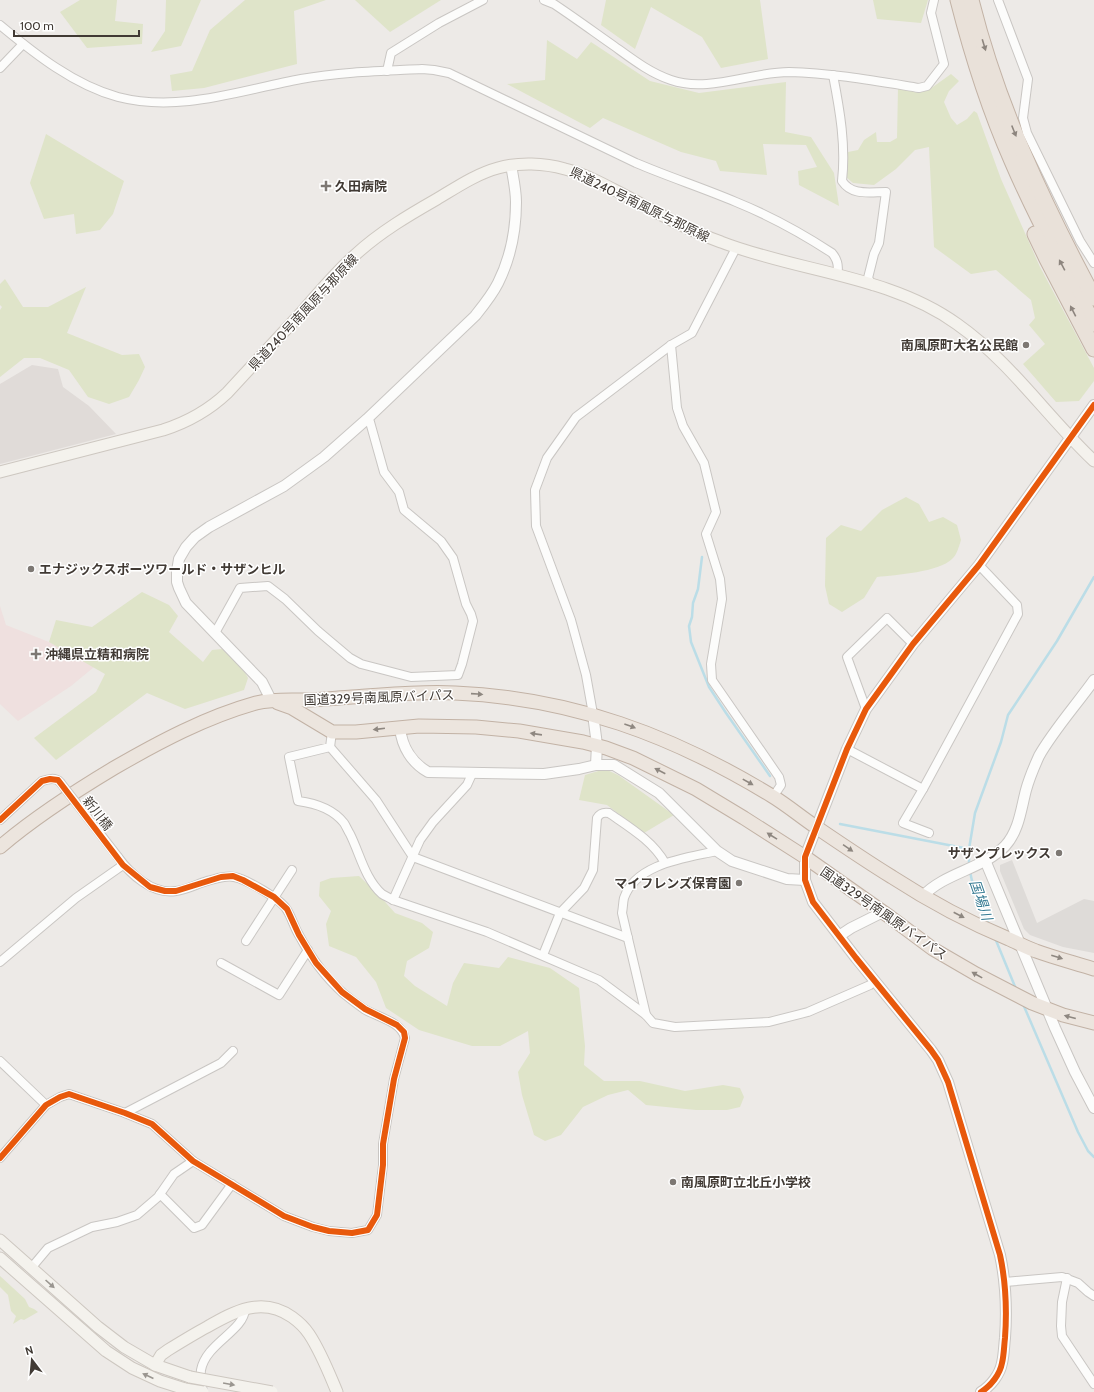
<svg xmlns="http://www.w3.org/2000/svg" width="1094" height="1392" viewBox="0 0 1094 1392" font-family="Cabin,'Noto Sans JP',sans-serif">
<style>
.industrial{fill:#e0dbd8}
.medical{fill:#efe0df}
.green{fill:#dfe4c9}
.parking{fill:#dedbd8}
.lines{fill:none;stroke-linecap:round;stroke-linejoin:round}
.stream{stroke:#bbdde7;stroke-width:2.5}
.minor-casing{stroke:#c9c6c3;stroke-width:10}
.tertiary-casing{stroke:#c9c6c3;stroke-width:12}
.secondary-casing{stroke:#cdc7c0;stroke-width:13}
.trunk-casing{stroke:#c2b2a5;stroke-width:15}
.motorway-casing{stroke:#c2b2a5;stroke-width:17}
.minor{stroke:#fcfcfb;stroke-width:8}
.tertiary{stroke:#fcfcfb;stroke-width:10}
.secondary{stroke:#f4f2ed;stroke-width:11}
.trunk{stroke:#ece5de;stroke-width:13}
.motorway{stroke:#e9e1d9;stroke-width:15}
.minor-bridge-casing{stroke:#c9c6c3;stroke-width:10;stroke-linecap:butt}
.secondary-bridge-casing{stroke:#cdc7c0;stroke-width:13;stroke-linecap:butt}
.minor-bridge{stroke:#fcfcfb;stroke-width:8}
.secondary-bridge{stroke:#f4f2ed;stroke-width:11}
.cycleway-casing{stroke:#fff;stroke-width:8}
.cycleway{stroke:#e8590c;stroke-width:6}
.oneway{fill:#8d857e}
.oneway2{fill:#8e8780}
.oneway3{fill:#9a9690}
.poi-dot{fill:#7d7873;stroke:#fff;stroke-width:1.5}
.labels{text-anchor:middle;stroke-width:3;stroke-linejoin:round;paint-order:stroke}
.poi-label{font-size:13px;font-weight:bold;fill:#413a34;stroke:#fff;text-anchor:start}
.street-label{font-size:13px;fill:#413a34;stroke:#fff}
.water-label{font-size:14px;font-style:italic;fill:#367b93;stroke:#fff}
</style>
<rect width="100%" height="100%" fill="#edeae7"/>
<polygon class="industrial" points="32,365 58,369 63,387 89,406 116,434 0,464 0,384"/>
<polygon class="medical" points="0,606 6,625 49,642 94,667 71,686 18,721 0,704"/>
<g class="green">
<polygon points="80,0 117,0 115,21 143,24 142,44 87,48 60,12"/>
<polygon points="166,0 201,0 181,46 151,52 165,31"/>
<polygon points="245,0 326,0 294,11 297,64 204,88 172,91 170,75 192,71 210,30"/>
<polygon points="355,0 441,0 390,32"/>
<polygon points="606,0 760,0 768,59 721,68 702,37 651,7 635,49 601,25"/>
<polygon points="873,0 928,0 921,23 877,19"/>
<polygon points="547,40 577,59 591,42 650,81 699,93 786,82 785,132 811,137 834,173 839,206 799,185 798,171 817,167 806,145 763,144 767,175 720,171 716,161 681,152 603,118 590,128 507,84 545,80"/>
<polygon points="951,74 959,81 949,91 944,102 951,118 957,125 967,119 974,111 977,113 1001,179 1040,267 1094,368 1094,381 1079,401 1056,402 1023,364 1045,344 1029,325 1035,318 1031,300 996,270 971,274 934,247 929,147 915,150 896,169 874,185 853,183 846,177 848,152 858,150 864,140 876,132 877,142 890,142 897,138 898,88 913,91 930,89"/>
<polygon points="46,134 124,181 113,214 100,230 76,234 74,214 44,219 30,183"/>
<polygon points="5,279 23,307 48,307 86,287 67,333 122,355 139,354 145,367 139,380 129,397 109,404 88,397 69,370 40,358 24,358 0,377 0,310 2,307 0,305 0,284"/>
<path d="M906,497l13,7 10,18 14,-5 14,8 4,15c-2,6 -4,15 -9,19 -13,13 -56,16 -75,18l-13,21 -22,14 -13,-8 -4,-18 1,-48 15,-13 20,6 21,-21z"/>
<polygon points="142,592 169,605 178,616 169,632 203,662 212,650 222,649 242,667 248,678 244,690 185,709 147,693 56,760 34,738 96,692 105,674 49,642 56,620 92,627"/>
<polygon points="605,769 618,775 674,815 644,833 607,805 579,800 585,775"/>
<polygon points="359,876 378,894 395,913 422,923 433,932 429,948 407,961 404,976 415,986 447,1006 453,983 464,963 499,968 508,957 550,968 579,988 585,1046 584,1065 604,1081 640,1081 685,1091 723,1085 740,1088 744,1097 740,1107 727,1110 696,1110 646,1105 628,1090 608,1095 583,1107 561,1135 545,1141 534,1135 522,1095 518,1072 530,1053 528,1031 500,1046 472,1046 419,1030 386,1008 376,982 356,957 329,946 326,924 331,911 319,896 320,882 331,878"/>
<polygon points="0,1276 25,1299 29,1307 34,1309 38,1312 24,1320 21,1319 13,1324 16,1316 11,1311 8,1295 0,1287"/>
</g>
<polygon class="parking" points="1012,860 1037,923 1084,899 1094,901 1094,953 1063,947 1030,935 1024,929 1000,871 1000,865"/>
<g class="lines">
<g class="stream">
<polyline points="702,557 698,589 693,603 692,617 689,626 691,642 709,687 726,713 770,776"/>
<polyline points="840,824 969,849"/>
<polyline points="969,866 969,849 975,813 1001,742 1008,715 1057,641 1094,577"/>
<path d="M970,871c3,19 11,36 19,54"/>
<polyline points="995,938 1016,989"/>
<polyline points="1023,1004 1078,1132 1088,1151 1094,1157"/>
</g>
<g class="minor-casing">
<g id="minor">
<path d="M544,0l10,4c21,14 40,28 60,42 18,13 36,27 57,34 37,13 80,-8 118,-8 43,1 87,9 130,16l8,-2 17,-22 -13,-51 3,-13"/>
<polyline points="998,0 1028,79 1023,118 1027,133 1080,241 1094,263"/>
<path d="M0,25c35,29 74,60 118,72 62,16 123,-7 183,-18 40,-7 81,-8 121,-10l12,1 15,3 187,90c33,14 67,25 100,39 32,13 67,32 96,51 6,7 7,14 5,22"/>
<polyline points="0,68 23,44"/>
<polyline points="387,71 391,53 439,23 483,0"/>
<path d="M833,75c7,36 13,71 9,106 10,15 27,11 44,11l-7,51 -5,11 -6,24 5,8"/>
<polyline points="671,345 677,408 683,426 704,463 716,512 706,534 720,579 722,599 711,664 712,680 779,777 781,785 773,797"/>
<polyline points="215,633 240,588 268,586 285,599 318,631 350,658 361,664 411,677 458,675 462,664 473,621 471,614 466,604 453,558 441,541 404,510 399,492 384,472 370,422 367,419"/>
<polyline points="866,709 847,657 887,618 913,644"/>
<polyline points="593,714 586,675 571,620 536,526 535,490 547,458 576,417 671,345 692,333 736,248"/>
<path d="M332,732l-2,15 -41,10 9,44c16,2 35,8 46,22 2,3 4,8 6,11 10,20 15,45 32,60 3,2 8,4 11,6l94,32 112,48 47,35 7,8 22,4 94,-5 39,-10 62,-27 5,-4"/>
<polyline points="330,747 376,800 413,857 628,938"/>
<polyline points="847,749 923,789"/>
<path d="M0,820l42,-39c6,-2 13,-4 18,1"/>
<polyline points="929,833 903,823 923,789 1018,614 1017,605 979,565"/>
<polyline points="393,900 420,840 433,822 467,785 472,774"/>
<polyline points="246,941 292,870"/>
<path d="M543,955l17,-42 24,-25 9,-18 4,-52c3,-5 6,-6 12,-5 20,14 44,28 56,50"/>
<polyline points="0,962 76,898 123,865"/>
<polyline points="221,963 279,995 308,950"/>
<path d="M646,1015l-24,-102c1,-5 1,-11 2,-15 12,-35 63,-40 93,-47"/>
<polyline points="0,1061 46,1105"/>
<polyline points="125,1113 221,1063 233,1051"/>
<path d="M0,1158l46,-53 14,-8 9,-3 56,19 27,11 41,37 91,55 29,11 16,4 23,2 16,-3 9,-15 6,-50v-21l11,-65 11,-41c-4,-17 -28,-21 -41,-29 -7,-5 -15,-11 -21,-16 -18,-16 -33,-37 -44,-58 -5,-8 -7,-17 -12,-25 -6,-11 -41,-31 -53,-33 -9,-2 -18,2 -27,4 -10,3 -21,9 -31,10 -23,4 -46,-17 -58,-34"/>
<polyline points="160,1194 194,1228 202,1225 232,1184"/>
<polyline points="32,1267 48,1248 92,1227 117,1222 137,1215 158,1197 174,1174 193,1161"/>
<polyline points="1067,1278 1062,1302 1061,1326 1062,1336 1094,1384"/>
<polyline points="1005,1282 1062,1277 1078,1283 1088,1292 1094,1296"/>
<path d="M203,1392c-1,-7 -3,-14 -2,-22 5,-27 43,-39 44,-61"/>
</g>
</g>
<g class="tertiary-casing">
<g id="tertiary">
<path d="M271,700l-9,-18 -76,-79 -7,-15 -2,-6v-11l2,-12 7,-12 9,-10 14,-10 75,-41 40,-29 43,-38 108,-103c8,-10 17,-21 23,-33 12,-24 18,-54 18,-81 0,-12 -3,-25 -5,-37"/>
<polyline points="593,714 597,745 596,765"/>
<path d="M400,728c2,19 12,35 28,44l116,2 35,-5 17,-4h18l45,28 58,58 15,10 55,18 18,1"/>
<polyline points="985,860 1055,1028 1075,1072 1094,1108"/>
<path d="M923,896c21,-23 60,-27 82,-50 14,-15 16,-37 21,-56 3,-11 8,-23 13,-34 14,-25 38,-52 55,-76"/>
<polyline points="839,936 851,928 883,912"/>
<path d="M981,1392c10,-6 19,-18 21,-29 2,-8 2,-17 3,-25 2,-28 1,-55 -5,-83l-52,-173 -10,-22 -7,-10 -75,-92 -43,-56 -8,-22v-23l42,-108 19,-40 47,-65 66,-79 115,-160"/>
</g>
</g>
<g class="secondary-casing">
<g id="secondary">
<path d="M0,472l163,-42c25,-8 45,-19 64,-37 25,-27 50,-54 75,-81 17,-20 34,-40 53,-57 25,-23 54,-40 82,-56 20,-12 39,-25 61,-31 21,-6 46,-5 67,1 24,6 45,19 67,30 29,16 58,32 89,43 77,30 168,33 236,82 54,38 90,93 137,137"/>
<polyline points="0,1240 98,1327 124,1347 155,1365 190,1377"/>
<polyline points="0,1258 106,1351 132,1368 160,1381 185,1389"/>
<path d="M155,1365l6,-10 7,-5c13,-8 26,-16 39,-23 28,-16 55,-31 85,-10 7,5 13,11 17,17 12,18 20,39 28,58"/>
</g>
</g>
<g class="trunk-casing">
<g id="trunk">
<polyline points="278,703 292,708 332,732 356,732 419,726 476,727 519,731 583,742 606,748 633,758 696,789 744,818 805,857 890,917 933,949 976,974 1032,1003 1063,1015 1094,1023"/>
<path d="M0,847c35,-30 74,-55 114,-79 45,-26 92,-51 142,-65 16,-4 32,-3 48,-3 16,0 32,-2 48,-3 34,-2 68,-6 103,-4 117,5 217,42 317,103 15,9 29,21 44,31 25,17 50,34 76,50 37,24 76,45 117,62 9,4 18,9 27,12 19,7 39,12 58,18"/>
</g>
</g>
<g class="motorway-casing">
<g id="motorway">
<path d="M958,0c14,55 31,109 54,161 24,56 53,110 82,163"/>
<path d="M971,0c26,105 72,203 123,298"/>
<polyline points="1035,234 1047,259 1094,349"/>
</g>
</g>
<use href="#minor" class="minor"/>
<use href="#tertiary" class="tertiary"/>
<use href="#secondary" class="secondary"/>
<use href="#trunk" class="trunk"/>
<use href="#motorway" class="motorway"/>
<g class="minor-bridge-casing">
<polyline id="minor-bridge" points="60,782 118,857"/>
</g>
<g class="secondary-bridge-casing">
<g id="secondary-bridge">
<polyline points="190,1377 272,1392"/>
<polyline points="185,1389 203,1392"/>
</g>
</g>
<use href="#minor-bridge" class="minor-bridge"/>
<use href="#secondary-bridge" class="secondary-bridge"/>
<g class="cycleway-casing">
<g id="cycleway">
<polyline points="0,820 42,781 50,779 58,780 123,865 150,887 165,891 176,891 221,877 233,876 243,880 274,897 287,909 299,935 316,963 342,992 365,1009 397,1025 404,1032 405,1038 394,1079 383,1144 383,1165 377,1215 368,1230 352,1233 329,1231 313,1227 284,1216 193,1161 152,1124 125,1113 69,1094 60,1097 46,1105 0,1158"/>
<path d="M981,1392c10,-6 19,-18 21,-29 2,-8 2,-17 3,-25 2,-28 1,-55 -5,-83l-52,-173 -10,-22 -7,-10 -75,-92 -43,-56 -8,-22v-23l42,-108 19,-40 47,-65 66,-79 115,-160"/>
</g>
</g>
<use href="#cycleway" class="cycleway"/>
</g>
<defs><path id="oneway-solid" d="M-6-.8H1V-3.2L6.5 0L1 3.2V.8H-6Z"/></defs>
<g class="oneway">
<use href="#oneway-solid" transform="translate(984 45) rotate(73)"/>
<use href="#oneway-solid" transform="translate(1014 131) rotate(68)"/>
<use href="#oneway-solid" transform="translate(1062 265) rotate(-118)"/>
<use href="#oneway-solid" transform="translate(1073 311) rotate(-117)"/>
</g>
<g class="oneway2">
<use href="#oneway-solid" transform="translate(477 694) rotate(4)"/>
<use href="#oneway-solid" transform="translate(630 726) rotate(20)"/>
<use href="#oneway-solid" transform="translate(379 729) rotate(173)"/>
<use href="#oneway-solid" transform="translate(536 734) rotate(-172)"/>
<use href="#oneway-solid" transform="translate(660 771) rotate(-153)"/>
<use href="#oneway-solid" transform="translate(748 782) rotate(29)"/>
<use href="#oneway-solid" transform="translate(772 836) rotate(-148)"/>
<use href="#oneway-solid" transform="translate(848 848) rotate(34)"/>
<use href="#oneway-solid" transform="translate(959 915) rotate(27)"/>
<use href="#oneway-solid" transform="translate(1057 957) rotate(17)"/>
<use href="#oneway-solid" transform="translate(977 975) rotate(-151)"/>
<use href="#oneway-solid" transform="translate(1070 1017) rotate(-165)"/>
</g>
<g class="oneway3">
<use href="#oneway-solid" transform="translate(50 1284) rotate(42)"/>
<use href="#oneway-solid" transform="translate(148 1376) rotate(-155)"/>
<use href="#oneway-solid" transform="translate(229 1384) rotate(10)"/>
</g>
<g class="poi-dot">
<path d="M324 180h4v4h4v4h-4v4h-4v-4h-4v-4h4z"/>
<circle cx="1026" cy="345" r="4"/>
<circle cx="31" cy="569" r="4"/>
<path d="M34 648h4v4h4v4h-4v4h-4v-4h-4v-4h4z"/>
<circle cx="1059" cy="853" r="4"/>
<circle cx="739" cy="883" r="4"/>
<circle cx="673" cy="1182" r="4"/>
</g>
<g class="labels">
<g class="poi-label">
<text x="335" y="191">久田病院</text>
<text x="1018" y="350" text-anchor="end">南風原町大名公民館</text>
<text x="39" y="574">エナジックスポーツワールド・サザンヒル</text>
<text x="45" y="659">沖縄県立精和病院</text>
<text x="1051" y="858" text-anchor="end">サザンプレックス</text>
<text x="731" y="888" text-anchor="end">マイフレンズ保育園</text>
<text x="681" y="1187">南風原町立北丘小学校</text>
</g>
<g class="street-label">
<text transform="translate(640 204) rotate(26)" y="5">県道240号南風原与那原線</text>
<text transform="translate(303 312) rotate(-47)" y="5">県道240号南風原与那原線</text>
<text transform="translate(379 697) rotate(-2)" y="5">国道329号南風原バイパス</text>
<text transform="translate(98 813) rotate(52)" y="5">新川橋</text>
<text transform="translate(884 913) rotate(35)" y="5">国道329号南風原バイパス</text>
</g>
<g class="water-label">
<text transform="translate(981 900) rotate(71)" y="5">国場川</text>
</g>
</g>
<g transform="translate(32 1360) rotate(344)" stroke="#ffffff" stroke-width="3" paint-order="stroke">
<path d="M0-3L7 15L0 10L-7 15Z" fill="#413a34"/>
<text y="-6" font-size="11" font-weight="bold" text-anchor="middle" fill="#413a34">N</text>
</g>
<path d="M14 30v6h125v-6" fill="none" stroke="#413a34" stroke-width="2"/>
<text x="20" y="30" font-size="12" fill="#413a34" stroke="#ffffff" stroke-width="3" paint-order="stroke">100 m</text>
</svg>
